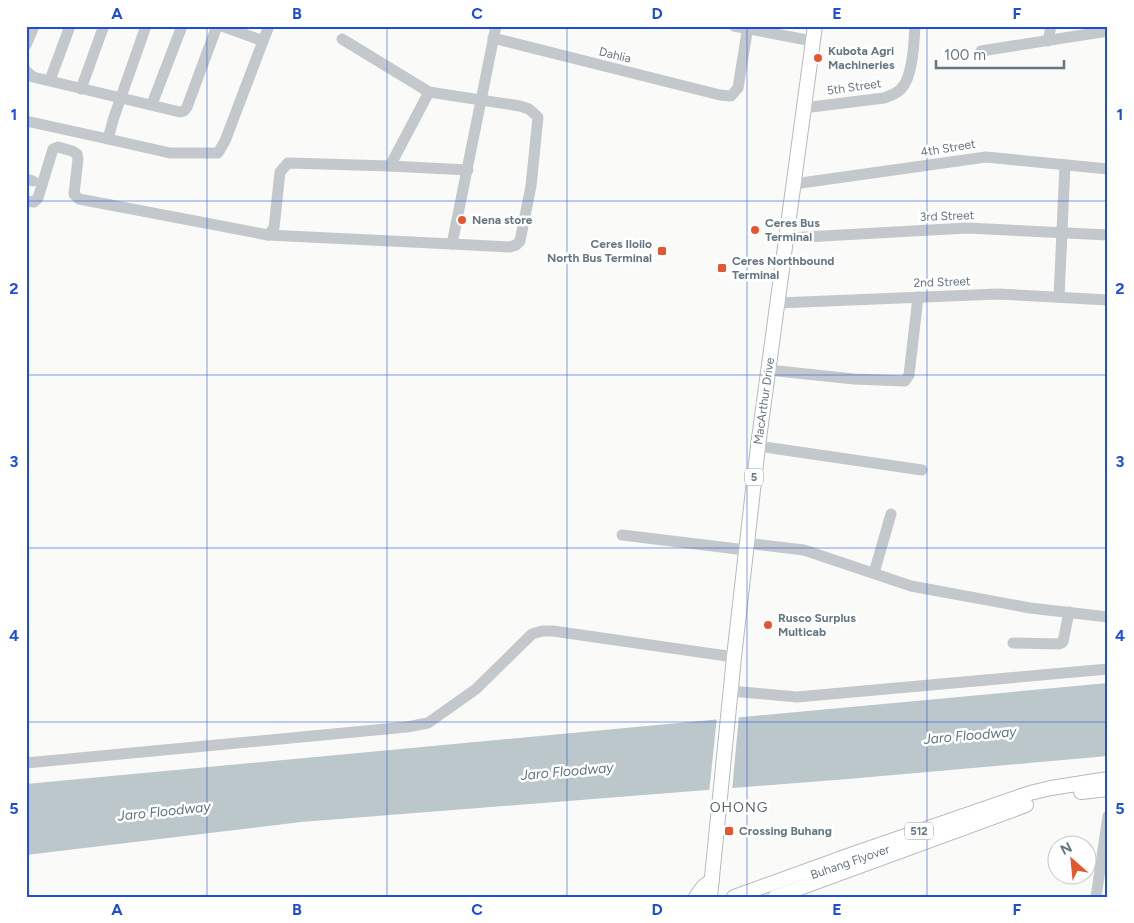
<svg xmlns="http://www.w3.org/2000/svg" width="1134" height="923" viewBox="0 0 1134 923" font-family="Figtree,sans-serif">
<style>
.water{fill:#bbc7cb}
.pier{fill:#fafaf8}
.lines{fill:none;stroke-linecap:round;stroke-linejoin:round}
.major-casing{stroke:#b5babe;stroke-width:16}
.minor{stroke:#c3c8cc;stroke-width:11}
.major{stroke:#fff;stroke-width:14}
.grid{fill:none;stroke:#1d4ed8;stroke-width:1;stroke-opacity:0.55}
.poi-dot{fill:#e4572e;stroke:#fff;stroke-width:2}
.labels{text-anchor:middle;stroke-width:5;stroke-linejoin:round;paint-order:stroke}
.shield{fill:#fff;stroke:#939fa8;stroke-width:1}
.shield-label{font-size:11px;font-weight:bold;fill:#657683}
.poi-label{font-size:12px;font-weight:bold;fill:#657683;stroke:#fff;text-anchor:start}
.street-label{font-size:12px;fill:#657683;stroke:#fff}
.water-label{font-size:14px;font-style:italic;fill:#60757c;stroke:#fff}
.neighbourhood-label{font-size:14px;letter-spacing:1px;fill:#57646e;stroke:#fff}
.neatline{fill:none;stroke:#1d4ed8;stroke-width:2}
.grid-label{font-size:16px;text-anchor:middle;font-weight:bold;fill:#1d4ed8}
</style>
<rect width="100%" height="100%" fill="#fafaf8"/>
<polygon class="water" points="1108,683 1108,756 848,779 301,822 26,855 26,784"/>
<polygon class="pier" points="739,715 732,791 709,793 717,717"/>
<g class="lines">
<g class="major-casing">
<g id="major">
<polyline points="1081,792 1108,789"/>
<polyline points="696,897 703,887 712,880"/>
<polyline points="710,897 734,657 758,446 815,26"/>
<polyline points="734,897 853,854 1030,793 1051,788 1108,779"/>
<polyline points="775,897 1026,805"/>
</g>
</g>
<g class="minor">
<polyline points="146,26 114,117 108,139 170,153 218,153 225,141 263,41"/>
<polyline points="222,26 263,41 269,26"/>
<polyline points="734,26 812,41"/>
<polyline points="493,38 720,95 731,96 738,88 748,26"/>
<polyline points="342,39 429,92 520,106 529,109 538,117 531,186 520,241 516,245 510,247 452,244"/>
<polyline points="1048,41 1051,26"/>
<polyline points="26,45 34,26"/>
<polyline points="981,51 1108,31"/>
<polyline points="26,71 33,77 180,112 184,111 187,107 217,26"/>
<polyline points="50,80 70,26"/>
<polyline points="81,89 103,28 103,26"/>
<polyline points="152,104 182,26"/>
<path d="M803,108l81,-10c6,-2 12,-4 17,-9 12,-12 13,-47 14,-63"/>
<polyline points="26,121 108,139"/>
<polyline points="390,166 468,170"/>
<polyline points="26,179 33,181"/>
<polyline points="794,184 986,157 1108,169"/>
<polyline points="26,201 34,202 38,198 53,149 58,147 72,151 77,154 78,159 74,194 79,199 268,235 452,244 496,26"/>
<polyline points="268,235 274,228 280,172 288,163 390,166 429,92"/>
<polyline points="787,238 967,228 1108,235"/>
<polyline points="1059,297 1065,165"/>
<polyline points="778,303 998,294 1108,300"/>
<polyline points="768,370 854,379 905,381 909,375 918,297"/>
<polyline points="758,446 922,470"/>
<polyline points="622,535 746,550"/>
<polyline points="746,543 804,550 911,586 1030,608 1108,617"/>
<polyline points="874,573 891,514"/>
<polyline points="1013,643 1059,644 1063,642 1069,612"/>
<polyline points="731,691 797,697 1108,669"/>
<polyline points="26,763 407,727 428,723 476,689 532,634 542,631 553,631 734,657"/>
<polyline points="1096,897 1108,816"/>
</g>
<use href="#major" class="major"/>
</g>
<path class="grid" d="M207,26v871M387,26v871M567,26v871M747,26v871M927,26v871M26,201h1082M26,375h1082M26,548h1082M26,722h1082"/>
<g class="poi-dot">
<circle cx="818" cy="58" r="5"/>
<circle cx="462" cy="220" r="5"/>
<circle cx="755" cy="230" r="5"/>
<rect x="657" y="246" width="10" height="10" rx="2.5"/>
<rect x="717" y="263" width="10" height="10" rx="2.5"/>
<circle cx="768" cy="625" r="5"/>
<rect x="724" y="826" width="10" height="10" rx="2.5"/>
</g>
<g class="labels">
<g class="shield">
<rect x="745" y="468.5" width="18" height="17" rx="4"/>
<rect x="905" y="822.5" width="28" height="17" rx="4"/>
</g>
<g class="shield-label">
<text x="754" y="481">5</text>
<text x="919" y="835">512</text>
</g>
<g class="poi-label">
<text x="828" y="55">Kubota Agri<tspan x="828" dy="14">Machineries</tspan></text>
<text x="472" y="224">Nena store</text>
<text x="765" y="227">Ceres Bus<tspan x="765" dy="14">Terminal</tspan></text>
<text x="652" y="248" text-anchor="end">Ceres Iloilo<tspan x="652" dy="14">North Bus Terminal</tspan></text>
<text x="732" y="265">Ceres Northbound<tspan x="732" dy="14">Terminal</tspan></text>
<text x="778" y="622">Rusco Surplus<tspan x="778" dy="14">Multicab</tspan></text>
<text x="739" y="835">Crossing Buhang</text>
</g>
<g class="street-label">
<text transform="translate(615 55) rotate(14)" y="4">Dahlia</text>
<text transform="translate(854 87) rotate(-8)" y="4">5th Street</text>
<text transform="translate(948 148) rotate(-9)" y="4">4th Street</text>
<text transform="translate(947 216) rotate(-2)" y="4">3rd Street</text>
<text transform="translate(942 282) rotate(-2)" y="4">2nd Street</text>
<text transform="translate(764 401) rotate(-82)" y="4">MacArthur Drive</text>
<text transform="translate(850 862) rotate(-19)" y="4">Buhang Flyover</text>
</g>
<g class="water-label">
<text transform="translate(970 735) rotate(-5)" y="5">Jaro Floodway</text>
<text transform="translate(567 771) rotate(-5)" y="5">Jaro Floodway</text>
<text transform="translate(164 811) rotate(-6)" y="5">Jaro Floodway</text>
</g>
<g class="neighbourhood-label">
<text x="739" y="812">OHONG</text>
</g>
</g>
<rect width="1134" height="923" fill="none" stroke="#ffffff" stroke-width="55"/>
<g transform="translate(1072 860) rotate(333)"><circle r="24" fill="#ffffff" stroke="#c1c8cd"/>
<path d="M0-4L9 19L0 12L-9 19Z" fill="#e4572e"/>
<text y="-8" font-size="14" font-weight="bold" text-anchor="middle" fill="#657683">N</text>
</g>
<path d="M936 60v8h128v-8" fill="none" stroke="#657683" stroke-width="2.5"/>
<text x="944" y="60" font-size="15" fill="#657683" stroke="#ffffff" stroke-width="4" paint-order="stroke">100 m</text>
<rect x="28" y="28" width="1078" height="868" class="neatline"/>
<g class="grid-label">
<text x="117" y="19">A</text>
<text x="297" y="19">B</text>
<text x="477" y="19">C</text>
<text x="657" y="19">D</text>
<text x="837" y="19">E</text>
<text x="1017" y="19">F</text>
<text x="14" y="120">1</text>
<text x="1120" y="120">1</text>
<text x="14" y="294">2</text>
<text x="1120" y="294">2</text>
<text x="14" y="467">3</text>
<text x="1120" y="467">3</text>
<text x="14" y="641">4</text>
<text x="1120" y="641">4</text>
<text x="14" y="814">5</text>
<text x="1120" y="814">5</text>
<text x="117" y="915">A</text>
<text x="297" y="915">B</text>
<text x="477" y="915">C</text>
<text x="657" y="915">D</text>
<text x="837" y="915">E</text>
<text x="1017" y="915">F</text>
</g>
</svg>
